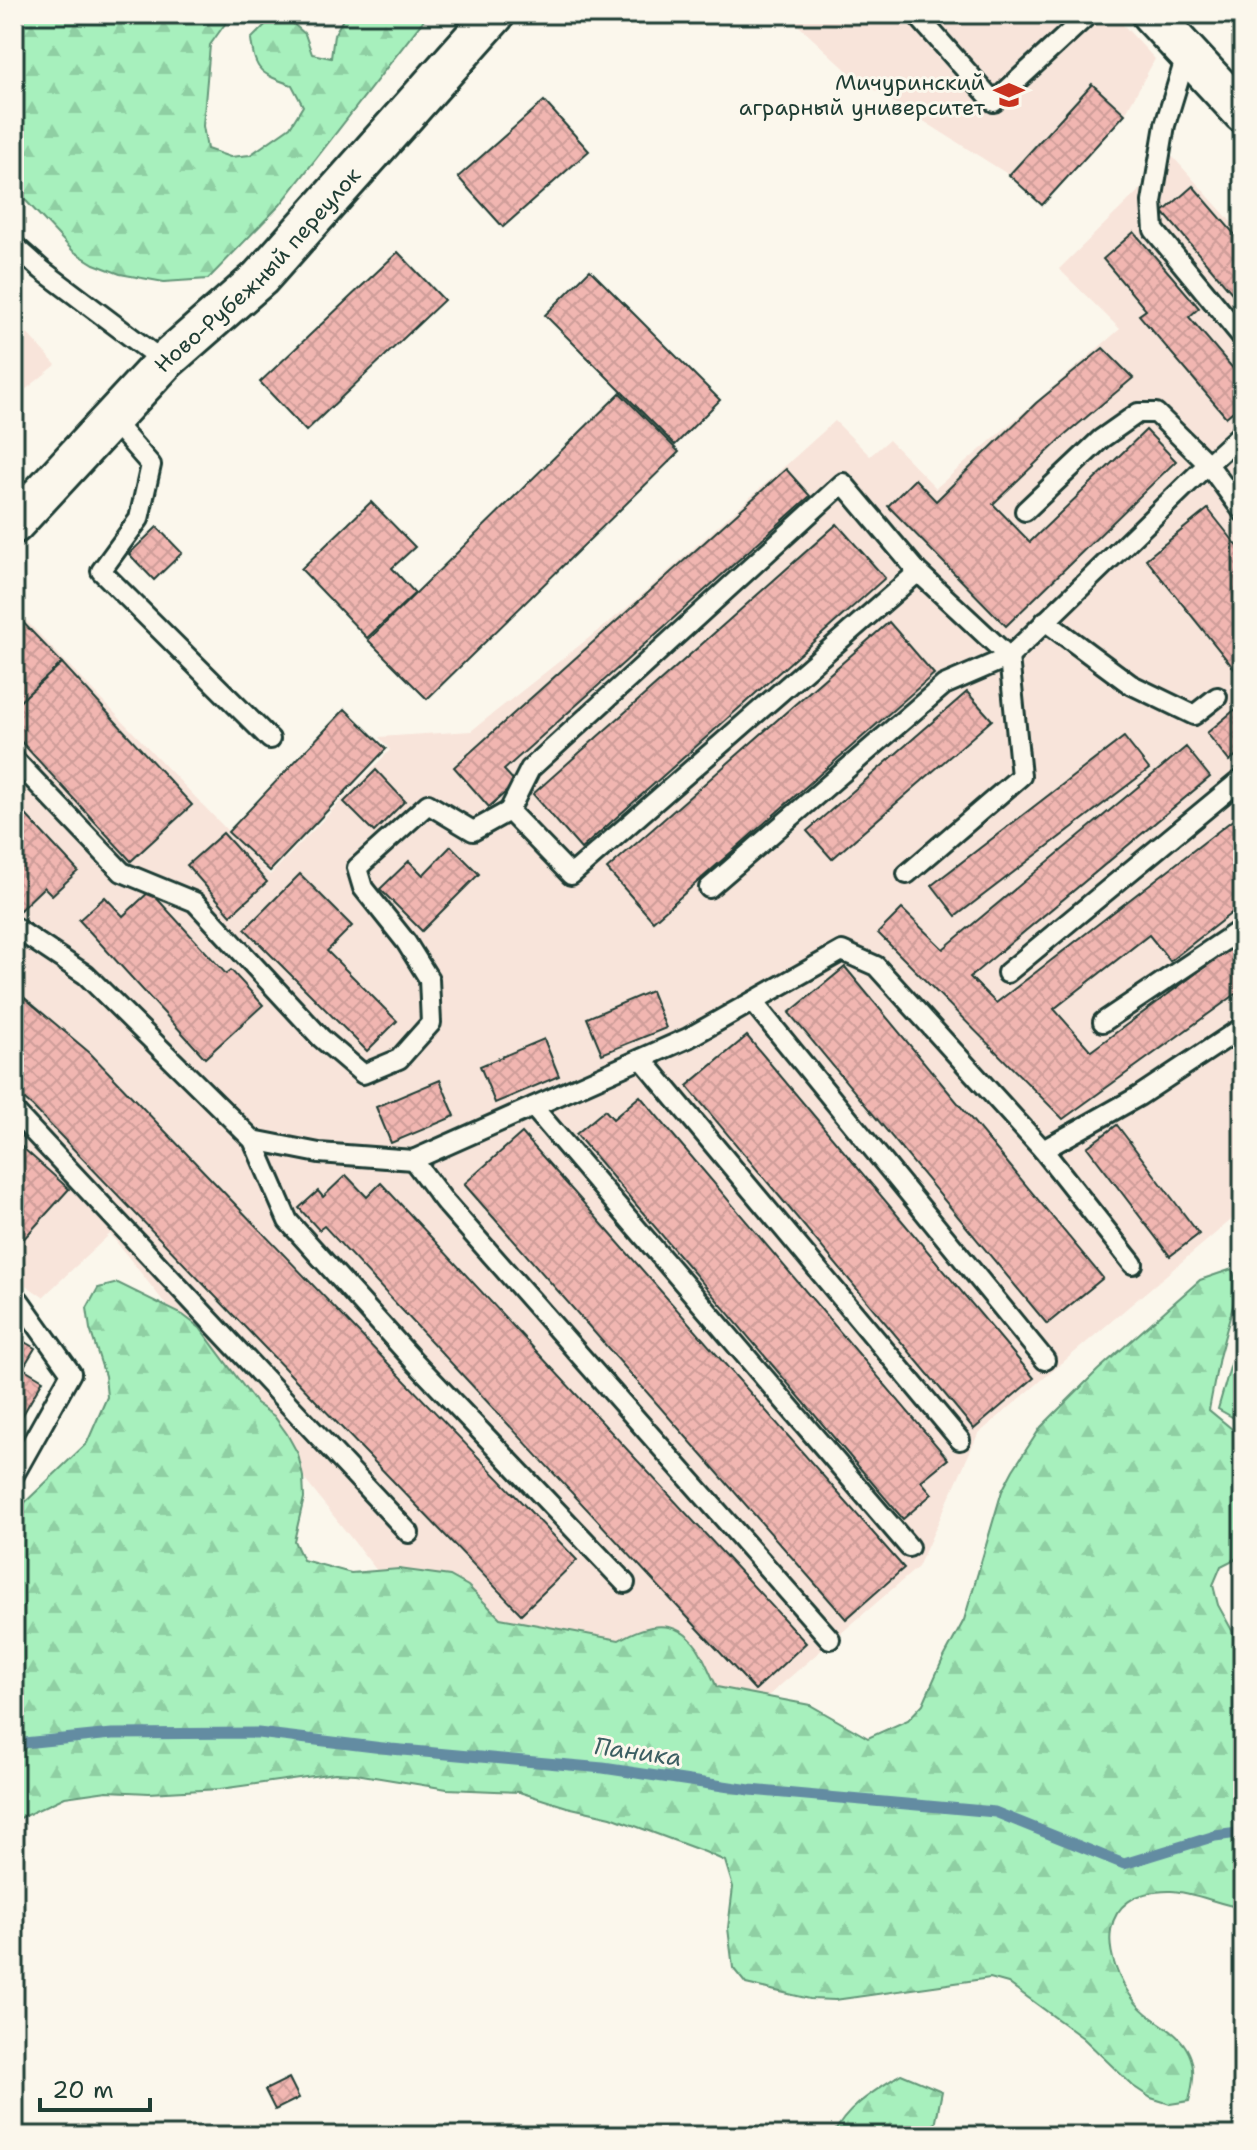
<svg xmlns="http://www.w3.org/2000/svg" width="1257" height="2150" viewBox="0 0 1257 2150" font-family="'Shantell Sans',sans-serif">
<style>
.built{fill:#f8e4da}
.green{fill:#a7f0bd;stroke:#639678;stroke-width:2}
.forest{fill:url(#forest-firs);stroke:#639678;stroke-width:2}
.lines{fill:none;stroke-linecap:round;stroke-linejoin:round}
.stream{stroke:#638ca2;stroke-width:11}
.building{fill:url(#building-cross-hatch);stroke:#1f3d34;stroke-width:2}
.service-casing{stroke:#1f3d34;stroke-width:24}
.minor-casing{stroke:#1f3d34;stroke-width:44}
.service{stroke:#fbf7ec;stroke-width:18}
.minor{stroke:#fbf7ec;stroke-width:38}
.labels{text-anchor:middle;stroke-width:6;stroke-linejoin:round;paint-order:stroke}
.poi-label{font-size:22px;fill:#1f3d34;stroke:#fbf7ec;text-anchor:end}
.street-label{font-size:22px;fill:#1f3d34;stroke:#fbf7ec}
.water-label{font-size:24px;font-style:italic;fill:#3c5e62;stroke:#fbf7ec}
</style>
<defs>
<pattern id="forest-firs" width="22" height="20" patternUnits="userSpaceOnUse" patternTransform="scale(2)"><rect width="22" height="20" fill="#a7f0bd"/><path d="M5 1l3.5 6h-7zM16 11l3.5 6h-7z" fill="#8fcfa3"/></pattern>
<pattern id="building-cross-hatch" width="8" height="8" patternUnits="userSpaceOnUse" patternTransform="scale(2)"><rect width="8" height="8" fill="#f1b6b1"/><path d="M0 0l8 8M0 8l8-8" fill="none" stroke="#ce9d99"/></pattern>
</defs>
<rect width="100%" height="100%" fill="#fbf7ec"/>
<filter id="ink" filterUnits="userSpaceOnUse"><feTurbulence type="fractalNoise" baseFrequency=".0125" numOctaves="2"/><feDisplacementMap in="SourceGraphic" scale="16" xChannelSelector="R" yChannelSelector="G"/><feConvolveMatrix kernelMatrix="1 2 1 2 8 2 1 2 1" color-interpolation-filters="sRGB"/></filter>
<g filter="url(#ink)">
<g class="built">
<polygon points="786,14 1113,14 1155,59 1125,114 1042,205 1009,175 854,77"/>
<polygon points="1173,157 1243,235 1243,448 1237,453 1243,461 1243,1210 978,1434 918,1567 754,1708 397,1596 110,1234 43,1297 14,1277 14,608 270,875 390,750 379,737 471,731 628,607 835,421 870,456 889,440 936,488 1120,329 1059,269"/>
<polygon points="14,319 56,365 14,399"/>
</g>
<polygon class="green" points="1243,1322 1243,1423 1218,1409"/>
<g class="forest">
<path d="M14,14h218l-22,31 -7,81 4,23 23,8 20,-2 40,-28 13,-21 -11,-21c-31,-11 -37,-13 -41,-46l17,-17 20,-3 17,15 7,20 19,4 3,-23 12,-21h86l-9,7 -143,184 -72,74 -44,3 -44,-8 -26,-10 -21,-13 -59,-63z"/>
<path d="M1232,1269l6,19 -19,69 -10,53 34,28v117l-22,11 -8,19 5,20 21,38 4,4v261c-24,-3 -48,-16 -72,-17 -76,-1 -72,66 -35,112 15,20 42,25 53,50 7,15 4,32 0,48l-19,3 -19,-6 -18,-12 -50,-48 -75,-55 -18,-5 -155,22 -25,-1 -64,-15 -13,-16 -5,-40 5,-41 -8,-26 -20,-9 -94,-35 -44,-10 -48,-15 -72,-3 -91,-15 -21,-1 -115,16 -71,4 -42,-2 -42,6 -51,24v-308l73,-70 20,-46 -2,-21 -15,-47 -3,-21 11,-20 20,-5 65,32 17,13 56,75 18,13 13,18 11,20 5,23 1,21 -10,43 9,19 48,13 48,-4 51,7 18,10 32,32 119,22c27,-16 57,-23 78,7 8,12 13,27 20,40l93,18 58,33 40,-18 15,-16 19,-43 22,-41 38,-129 11,-21 28,-43 57,-57 102,-90z"/>
<path d="M901,2074l41,17 -9,45h-100c12,-28 43,-46 68,-62z"/>
</g>
<g class="lines">
<polyline class="stream" points="14,1744 112,1734 258,1733 391,1749 603,1768 750,1790 995,1812 1124,1864 1215,1836 1238,1833 1243,1835"/>
</g>
<g class="building">
<polygon points="1092,84 1125,114 1042,205 1009,175"/>
<polygon points="544,101 589,151 503,227 458,177"/>
<polygon points="1193,186 1243,244 1243,306 1163,212"/>
<polygon points="1134,232 1199,308 1189,317 1243,380 1243,403 1226,417 1139,315 1146,310 1103,259"/>
<polygon points="398,252 444,300 306,431 260,382"/>
<polygon points="590,270 720,400 675,445 545,315"/>
<polygon points="1103,348 1133,378 1063,437 993,504 1030,542 1146,430 1176,461 1006,626 888,506 915,479 936,501 1036,403"/>
<polygon points="620,393 679,452 427,699 368,640"/>
<polygon points="786,469 810,496 504,770 516,783 489,807 454,767"/>
<polygon points="371,502 415,547 392,568 415,593 367,638 301,569"/>
<polygon points="1208,509 1243,553 1243,680 1146,559"/>
<polygon points="837,524 885,578 581,849 533,794"/>
<polygon points="157,527 182,553 154,580 129,554"/>
<polygon points="14,613 62,663 14,707"/>
<polygon points="889,622 934,674 653,921 607,869"/>
<polygon points="62,663 192,805 131,861 14,734 14,707"/>
<polygon points="967,692 992,720 832,859 807,831"/>
<polygon points="1243,703 1243,750 1229,761 1207,733"/>
<polygon points="345,709 386,749 270,871 228,832"/>
<polygon points="1124,737 1149,769 956,916 932,885"/>
<polygon points="1186,747 1210,777 970,977 996,1003 1243,812 1243,904 1170,961 1149,935 1054,1009 1091,1051 1240,941 1243,945 1243,989 1063,1119 878,933 902,909 943,949"/>
<polygon points="376,770 405,801 374,832 344,802"/>
<polygon points="14,802 78,871 52,895 44,887 18,912 14,907"/>
<polygon points="223,833 267,882 231,915 187,865"/>
<polygon points="451,846 479,874 422,931 380,889 409,861 423,875"/>
<polygon points="300,874 352,926 327,951 397,1021 367,1051 245,929"/>
<polygon points="150,891 226,974 231,970 263,1005 205,1058 79,920 105,897 123,916"/>
<polygon points="845,967 1103,1278 1047,1324 789,1013"/>
<polygon points="14,989 90,1053 577,1560 521,1614 33,1107 14,1091"/>
<polygon points="651,991 666,1028 602,1054 587,1018"/>
<polygon points="747,1036 1034,1378 974,1429 687,1086"/>
<polygon points="544,1039 559,1076 495,1103 480,1066"/>
<polygon points="440,1080 455,1116 391,1143 376,1107"/>
<polygon points="640,1096 948,1459 921,1481 932,1494 903,1519 576,1134 605,1110 613,1119"/>
<polygon points="1117,1125 1199,1234 1170,1256 1087,1147"/>
<polygon points="522,1133 904,1568 846,1619 464,1184"/>
<polygon points="14,1140 69,1189 20,1243 14,1237"/>
<polygon points="346,1175 367,1197 381,1183 806,1643 755,1690 324,1226 319,1230 299,1208 318,1191 323,1197"/>
<polygon points="14,1336 35,1348 23,1368 43,1380 14,1430"/>
<polygon points="289,2078 299,2098 275,2110 265,2090"/>
</g>
<g class="lines">
<g class="service-casing">
<g id="service">
<polyline points="916,14 994,102 1089,14"/>
<polyline points="1187,53 1165,125 1152,202 1154,230 1243,338"/>
<polyline points="14,245 42,270 164,362"/>
<polyline points="111,419 151,465 139,519 101,571 270,739"/>
<polyline points="1025,511 1101,439 1138,413 1156,413 1208,464 1243,432"/>
<polyline points="918,572 571,875 509,811 530,769 843,483 918,572 1009,657 1208,464 1243,512"/>
<polyline points="1045,621 1130,684 1194,715 1217,697"/>
<polyline points="14,759 122,872 195,902 321,1038 363,1074 399,1059 431,1023 429,979 406,942 363,888 357,868 428,804 473,831 509,811"/>
<polyline points="709,888 944,685 1009,657 1021,776 907,874"/>
<polyline points="14,927 86,975 253,1140 288,1221 413,1360 625,1583"/>
<polyline points="1007,973 1243,778"/>
<polyline points="753,1002 1045,1360"/>
<polyline points="1103,1022 1243,928"/>
<polyline points="642,1059 960,1440"/>
<polyline points="533,1107 909,1547"/>
<polyline points="14,1111 409,1533"/>
<polyline points="253,1140 319,1153 413,1160 688,1038 842,951 876,966 1043,1150 1139,1096 1243,1027"/>
<polyline points="1043,1150 1133,1264"/>
<polyline points="413,1160 444,1201 830,1639"/>
<polyline points="14,1298 19,1300 71,1373 14,1475"/>
</g>
</g>
<g class="minor-casing">
<g id="minor">
<polyline points="1151,14 1243,113"/>
<path id="s1" d="M14,524l150,-162 96,-84 235,-264"/>
</g>
</g>
<use href="#service" class="service"/>
<use href="#minor" class="minor"/>
</g>
</g>
<defs>
<g id="university-bare" transform="scale(2.4)"><path d="M0-5L7-2L0 1L-7-2ZM-4 1L0 2.5L4 1V4Q0 6-4 4Z" fill="#c8321e" stroke="#fbf7ec" stroke-width="2.5" paint-order="stroke"/></g>
</defs>
<g fill-rule="evenodd">
<use href="#university-bare" x="1009" y="95"/>
</g>
<g class="labels">
<g class="poi-label">
<text x="985" y="90">Мичуринский<tspan x="985" dy="25">аграрный университет</tspan></text>
</g>
<g class="street-label">
<text dy="8" stroke="none"><textPath href="#s1" startOffset="352">Ново-Рубежный переулок</textPath></text>
</g>
<g class="water-label">
<text transform="translate(638 1752) rotate(8)" y="8">Паника</text>
</g>
</g>
<rect width="1257" height="2150" fill="none" stroke="#fbf7ec" stroke-width="48"/>
<rect x="24" y="24" width="1209" height="2102" fill="none" stroke="#1f3d34" stroke-width="3" filter="url(#ink)"/>
<path d="M40 2098v12h110v-12" fill="none" stroke="#1f3d34" stroke-width="4"/>
<text x="52" y="2098" font-size="24" fill="#1f3d34" stroke="#fbf7ec" stroke-width="6" paint-order="stroke">20 m</text>
</svg>
